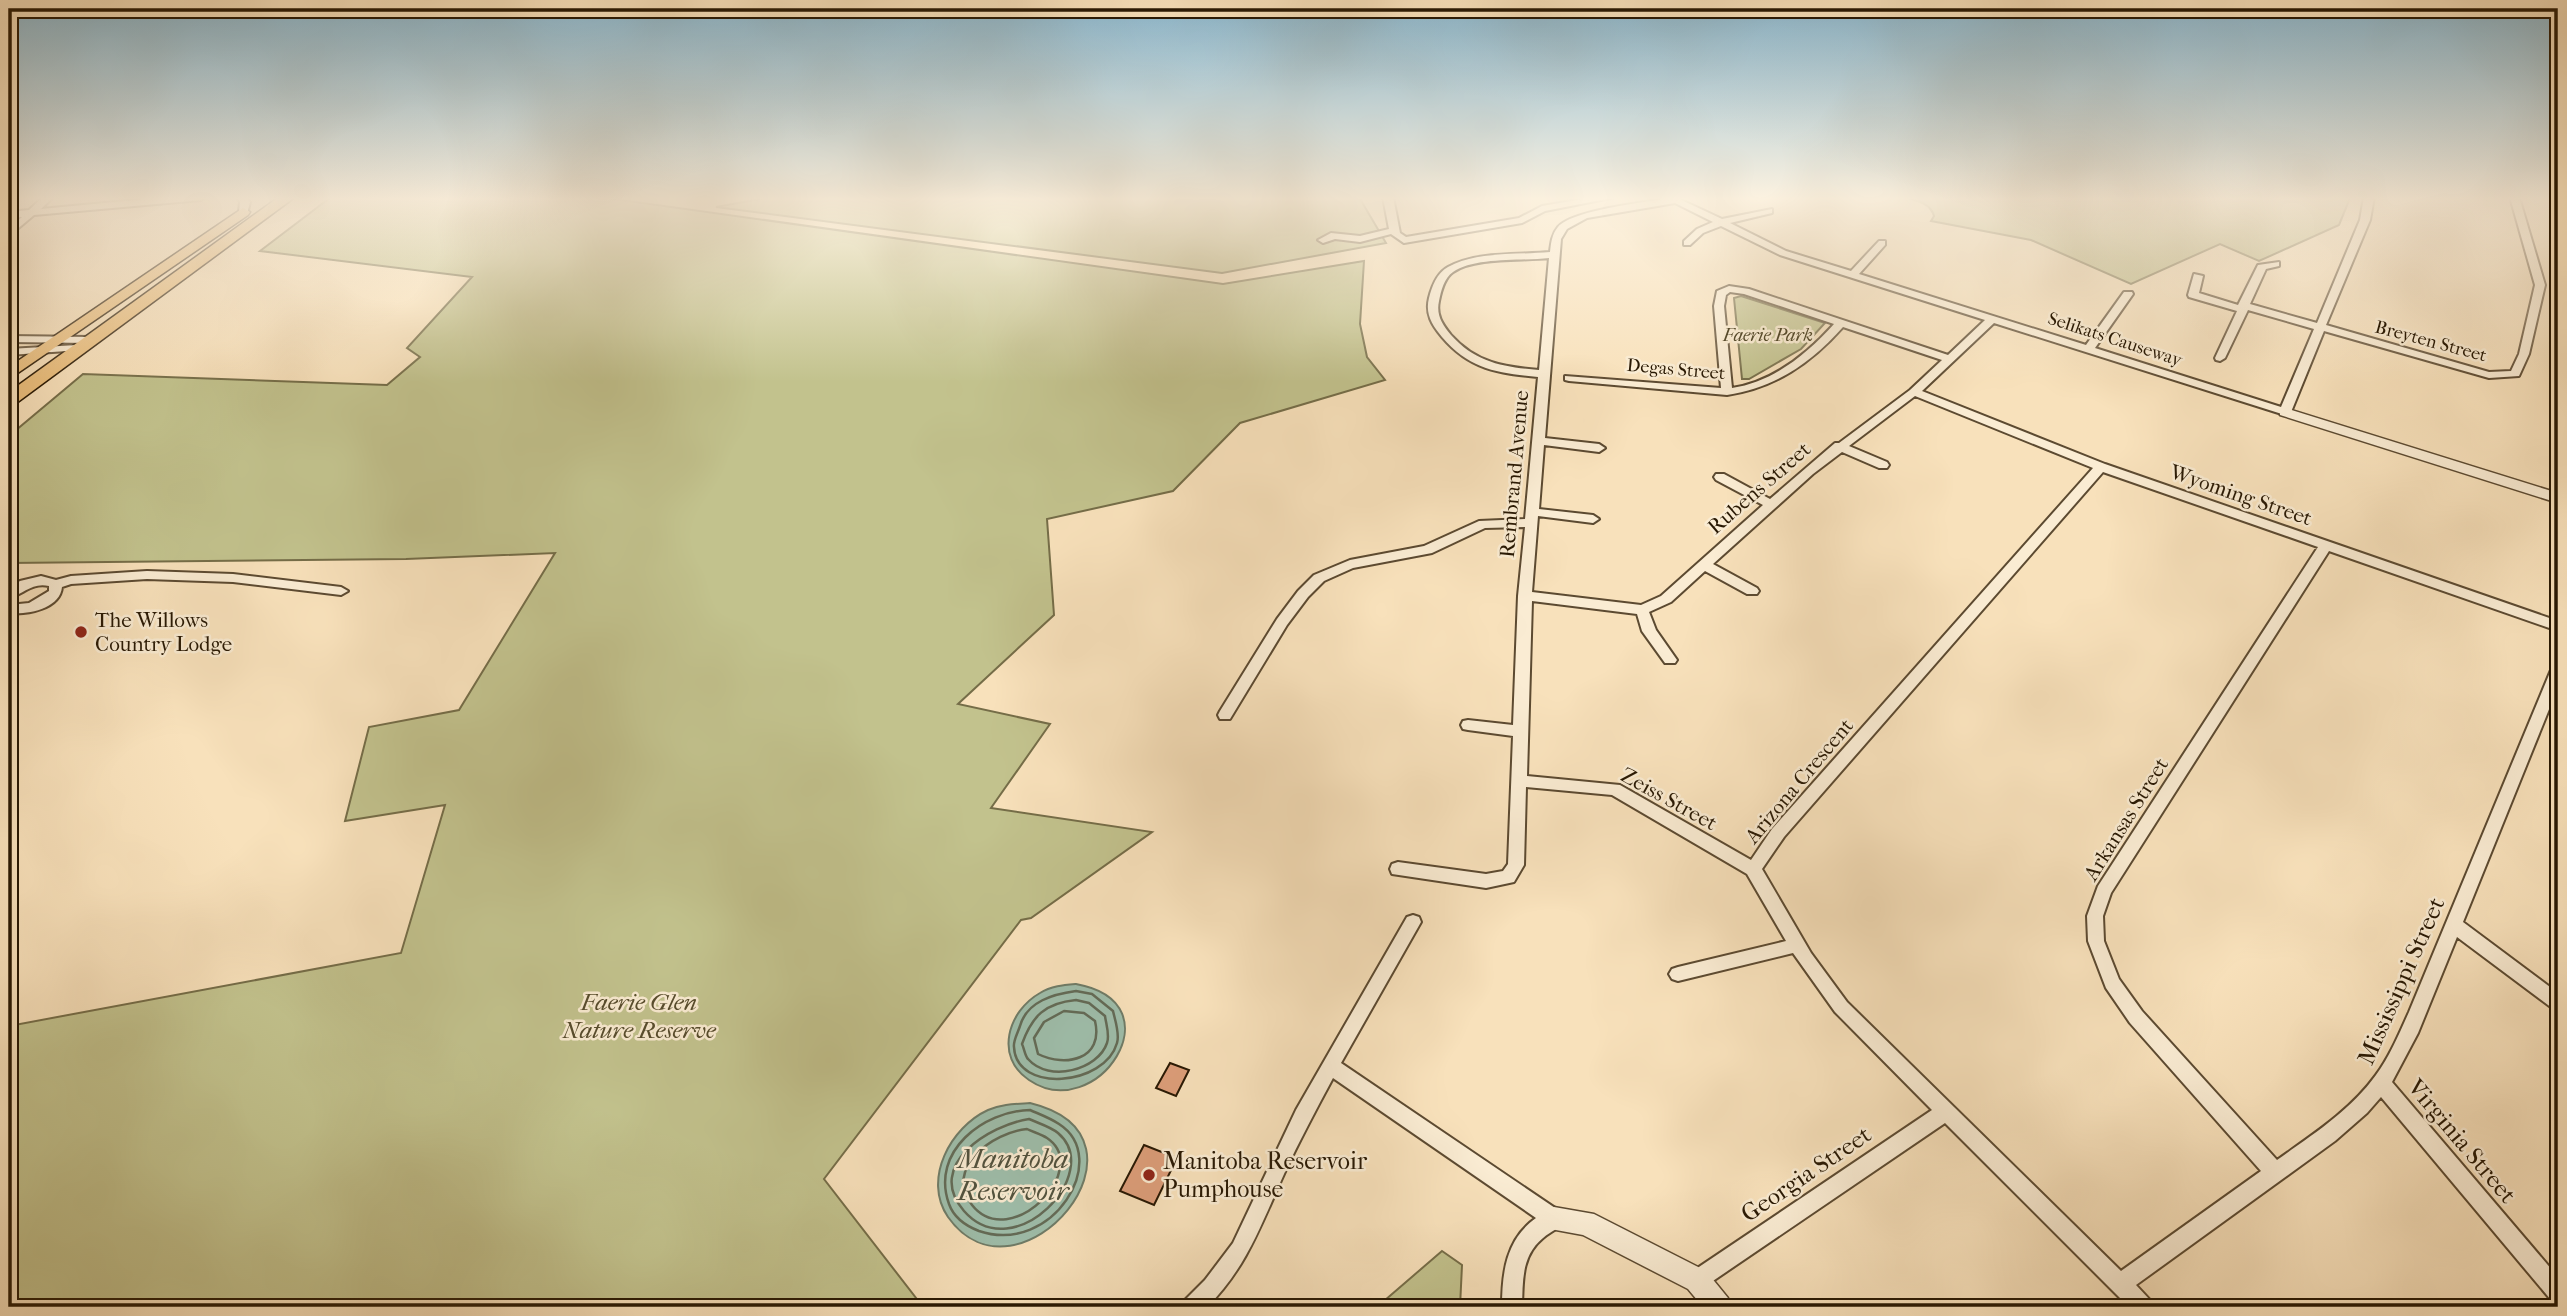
<svg xmlns="http://www.w3.org/2000/svg" width="2567" height="1316" viewBox="0 0 2567 1316" font-family="'IM FELL French Canon',serif">
<style>
.green{fill:#c2c28d;stroke:#756d48;stroke-width:2}
.water{fill:#9ebeab;stroke:#6f7c68;stroke-width:2}
.lines{fill:none;stroke-linecap:round;stroke-linejoin:round}
.shore{stroke:#636b57;stroke-width:2.5}
.building{fill:#dd9e7a;stroke:#281803;stroke-width:2}
.minor-casing{stroke:#5c4a31;stroke-width:4}
.tertiary-casing{stroke:#5c4a31;stroke-width:3}
.primary-casing{stroke:#281803;stroke-width:3}
.minor{fill:#faecd3;fill-rule:evenodd}
.tertiary{fill:#faecd3;fill-rule:evenodd}
.primary{fill:#ecc07e;fill-rule:evenodd}
.poi-dot{fill:#8f2418;stroke:#faecd3;stroke-width:2.5}
.labels{text-anchor:middle;stroke-width:5;stroke-linejoin:round;paint-order:stroke}
.far-park-label{font-size:18px;font-style:italic;fill:#564b2c;stroke:#faecd3}
.far-street-label{font-size:18px;fill:#281803;stroke:#faecd3}
.street-label{font-size:21px;fill:#281803;stroke:#faecd3}
.poi-label{font-size:21px;fill:#281803;stroke:#faecd3;text-anchor:start}
.near-street-label{font-size:24px;fill:#281803;stroke:#faecd3}
.near-park-label{font-size:24px;font-style:italic;fill:#564b2c;stroke:#faecd3}
.near-poi-label{font-size:24px;fill:#281803;stroke:#faecd3;text-anchor:start}
.near-water-label{font-size:28px;font-style:italic;fill:#51523e;stroke:#faecd3}
</style>
<rect width="100%" height="100%" fill="#f8e1bb"/>
<filter id="stains"><feTurbulence type="fractalNoise" baseFrequency=".00286" numOctaves="4"/><feColorMatrix values="0 0 0 0 .2 0 0 0 0 .09 0 0 0 0 .02 0 0 0 .5 -.17"/></filter>
<radialGradient id="worn" r=".72"><stop offset=".6" stop-color="#630" stop-opacity="0"/><stop offset="1" stop-color="#630" stop-opacity=".3"/></radialGradient>
<g class="green">
<polygon points="331,197 600,197 1223,284 1364,261 1360,324 1367,357 1385,380 1240,423 1173,491 1047,519 1054,615 958,704 1050,724 991,808 1152,832 1031,918 1021,920 824,1179 923,1307 9,1307 9,1026 401,953 445,805 345,821 369,727 459,710 555,553 406,559 9,563 9,436 83,374 387,385 420,357 407,348 472,277 260,251"/>
<polygon points="770,197 1359,197 1386,243 1222,273 716,207"/>
<path d="M1903,197h447v1l-11,27 -80,36 -39,-17 -89,40 -100,-44 -100,-19 3,-5c-4,-14 -19,-16 -31,-19z"/>
<polygon points="1741,296 1825,323 1801,349 1749,379 1742,379 1734,298"/>
<polygon points="1442,1251 1462,1265 1460,1307 1377,1307"/>
</g>
<g class="water">
<path d="M1076,984c104,19 20,142 -47,96 -35,-23 -21,-69 11,-87 11,-7 24,-8 36,-9z"/>
<path d="M1030,1103c140,34 -12,213 -82,114 -26,-38 3,-90 40,-107 14,-6 28,-6 42,-7z"/>
</g>
<g class="lines">
<g class="shore">
<path d="M1076,991l16,3 21,17c2,9 7,23 4,32 -12,43 -101,51 -103,4 -1,-6 4,-15 6,-21 7,-25 34,-32 56,-35z"/>
<path d="M1076,1000l13,3 16,13c1,8 5,19 2,27 -9,27 -58,40 -79,16 -3,-3 -4,-11 -6,-15 10,-28 23,-41 54,-44z"/>
<path d="M1064,1011l20,2 11,8c9,38 -29,47 -57,33l-4,-16 10,-16z"/>
<path d="M1030,1110c9,4 20,8 29,14 53,34 -6,132 -80,107 -13,-5 -25,-13 -30,-27 -19,-53 35,-93 81,-94z"/>
<path d="M1029,1119c9,4 22,8 29,14 47,40 -44,135 -94,78 -40,-46 26,-86 65,-92z"/>
<path d="M1027,1129c6,3 14,5 20,9 46,31 -37,115 -75,67 -29,-37 22,-73 55,-76z"/>
</g>
</g>
<g class="building">
<polygon points="1170,1063 1189,1070 1176,1096 1156,1088"/>
<polygon points="1144,1145 1177,1158 1154,1205 1120,1191"/>
</g>
<g class="lines">
<g class="minor-casing">
<g id="minor">
<polygon points="43,197 53,197 41,209 167,197 205,197 201,200 34,215 9,236 9,228 22,217 9,218 9,212 29,210"/>
<polygon points="237,197 246,197 250,202 247,214 239,212 240,202"/>
<polygon points="1383,197 1393,197 1400,233 1406,237 1519,218 1542,206 1594,197 1616,197 1545,211 1522,223 1404,243 1391,234 1360,242 1335,239 1323,243 1318,240 1331,233 1360,236 1389,229"/>
<path d="M1675,197l47,22 50,-10v4l-42,10 56,28 65,20 28,-30h6v4l-26,29 227,71 38,-53h8l1,2 -38,54 186,59 33,-78 -66,-19 -23,48 -5,3 -4,-1 -1,-2 22,-47 -48,-14 -1,-2 6,-21 9,2 -4,17 39,12 20,-40 21,-3v4l-13,3 -16,35 67,19 43,-103 4,-23h10l-4,23 -44,105 163,47 22,-1 8,-17 16,-69 -25,-88h9l26,88 -16,69 -10,22 -30,2 -165,-47 -33,81 -6,3 -291,-92 -72,68 183,73 453,157v10l-229,-80 -218,342 -8,23 1,25 15,38 23,32 135,149c35,-25 73,-49 99,-85 14,-19 23,-41 33,-63l142,-342 2,-4 5,-1v22l-95,235 95,71v18l-6,-3 -95,-71 -39,96 -26,49 166,195v26l-7,-3 -170,-203 -14,16 -32,28 -199,144 14,15 3,7h-24l-184,-184 -241,164 -7,3 -7,-3 -3,-7 3,-7 242,-163 -97,-98 -42,-59 -115,28 -6,-2 -3,-5 3,-5 6,-2 108,-26 -39,-67 -135,-79 -86,-8 -2,78 -10,17 -28,6 -94,-14 -2,-5 2,-5 6,-2 88,12 17,-3 5,-7 5,-128 -45,-6 -5,-1 -2,-4 2,-4 5,-1 45,5 5,-129 7,-69 -40,1 -53,25 -79,15 -29,13 -16,16 -21,28 -57,94h-10l-2,-4 2,-4 57,-92 21,-28 16,-16 36,-15 74,-14 55,-25 46,-2 13,-142c-40,-4 -68,-7 -96,-40 -10,-12 -17,-23 -13,-39 3,-12 8,-25 19,-31 29,-16 70,-12 102,-15 1,-9 2,-18 8,-25 16,-18 92,-25 117,-30zM1675,203l38,19 -16,7 -13,12v4h6l13,-12 18,-7 59,29 205,65 -37,35 -199,-66 -20,-3 -12,5 -3,15 7,82 -156,-12v4l4,1 158,14c48,-7 84,-32 116,-68l99,33 -32,30 -71,53h-4l-65,56 -46,-25h-8l-2,3 2,3 47,25 -102,91 -20,9 -109,-13 6,-76 55,7 6,-4 -6,-4 -54,-6 5,-64 55,7 6,-4 -6,-4 -54,-6 16,-199 6,-10 20,-11zM1549,258l-10,112c-35,-3 -63,-7 -88,-35 -9,-11 -15,-20 -12,-34 2,-10 5,-23 14,-29 21,-15 70,-11 96,-14zM1730,292l14,2 90,30c-27,30 -61,58 -102,64l-8,-82 2,-11zM1915,396l178,72 -321,361 -21,31 -131,-75 -93,-9 5,-175 105,13 5,17 23,32h10l2,-3 -21,-30 -7,-18 22,-10 34,-31 42,23h10l2,-3 -2,-3 -44,-24 100,-90 29,-22 37,16h8l2,-3 -2,-3 -38,-16zM2103,472l215,75 -220,339 -11,30 1,25 18,47 24,35 131,148 -140,100 -274,-269 -36,-49 -49,-84 22,-32z"/>
<polygon points="9,336 91,337 96,340 91,343 9,342"/>
<polygon points="77,345 81,346 81,350 9,355 9,349"/>
<path d="M147,571l86,3 108,13 7,4 -7,4 -108,-13 -86,-3 -76,5 -9,3c-2,22 -35,28 -53,26v-8l20,-2 20,-12v-5c-17,-4 -25,8 -40,12v-10l11,-7 21,-5 15,4 15,-4z"/>
<path d="M1413,915l6,2 2,5 -80,141 220,149 3,7c-4,10 -13,12 -21,19 -22,18 -20,43 -21,69h-20c0,-34 4,-68 34,-89l-203,-140c-17,32 -34,63 -49,96 -23,50 -37,93 -77,133h-25l3,-7 20,-20 28,-37 63,-133 111,-193z"/>
</g>
</g>
<g class="tertiary-casing">
<g id="tertiary">
<polygon points="2285,408 2558,493 2558,503 2280,415 2280,409"/>
<polygon points="1554,1207 1594,1214 1706,1271 1728,1298 1732,1307 1703,1307 1688,1289 1583,1235 1545,1228 1542,1219 1545,1210"/>
</g>
</g>
<g class="primary-casing">
<g id="primary">
<polygon points="279,197 295,197 15,404 9,405 9,392"/>
<polygon points="243,208 250,212 248,215 9,379 9,367"/>
</g>
</g>
<use href="#minor" class="minor"/>
<use href="#tertiary" class="tertiary"/>
<use href="#primary" class="primary"/>
</g>
<linearGradient id="sky" x2="0" y2="1"><stop stop-color="#8ab8d0"/><stop offset="0.52" stop-color="#fcf2e0"/><stop offset="1" stop-color="#fcf2e0" stop-opacity="0"/></linearGradient>
<rect width="2567" height="382" fill="url(#sky)"/>
<g class="poi-dot">
<circle cx="81" cy="632" r="7"/>
<circle cx="1149" cy="1175" r="7"/>
</g>
<g class="labels">
<g class="far-park-label">
<text x="1768" y="341">Faerie Park</text>
</g>
<g class="far-street-label">
<text transform="translate(2115 339) rotate(18)" y="6">Selikats Causeway</text>
<text transform="translate(2431 341) rotate(15)" y="6">Breyten Street</text>
<text transform="translate(1676 369) rotate(5)" y="6">Degas Street</text>
</g>
<g class="street-label">
<text transform="translate(1514 474) rotate(-85)" y="7">Rembrand Avenue</text>
<text transform="translate(1759 488) rotate(-41)" y="7">Rubens Street</text>
<text transform="translate(2241 495) rotate(19)" y="7">Wyoming Street</text>
<text transform="translate(1799 781) rotate(-50)" y="7">Arizona Crescent</text>
<text transform="translate(1669 799) rotate(29)" y="7">Zeiss Street</text>
<text transform="translate(2126 819) rotate(-58)" y="7">Arkansas Street</text>
</g>
<g class="poi-label">
<text x="95" y="627">The Willows<tspan x="95" dy="24">Country Lodge</tspan></text>
</g>
<g class="near-street-label">
<text transform="translate(2401 981) rotate(-66)" y="8">Mississippi Street</text>
<text transform="translate(2462 1141) rotate(50)" y="8">Virginia Street</text>
<text transform="translate(1806 1174) rotate(-34)" y="8">Georgia Street</text>
</g>
<g class="near-park-label">
<text x="639" y="1010">Faerie Glen<tspan x="639" dy="28">Nature Reserve</tspan></text>
</g>
<g class="near-poi-label">
<text x="1163" y="1169">Manitoba Reservoir<tspan x="1163" dy="28">Pumphouse</tspan></text>
</g>
<g class="near-water-label">
<text x="1013" y="1168">Manitoba<tspan x="1013" dy="32">Reservoir</tspan></text>
</g>
</g>
<rect width="2567" height="1316" fill="none" stroke="#f8e1bb" stroke-width="35"/>
<rect x="10" y="10" width="2546" height="1295" fill="none" stroke="#281803" stroke-width="3.5"/>
<rect x="18" y="18" width="2532" height="1281" fill="none" stroke="#281803" stroke-width="2"/>
<rect width="100%" height="100%" filter="url(#stains)"/>
<rect width="100%" height="100%" fill="url(#worn)"/>
</svg>
